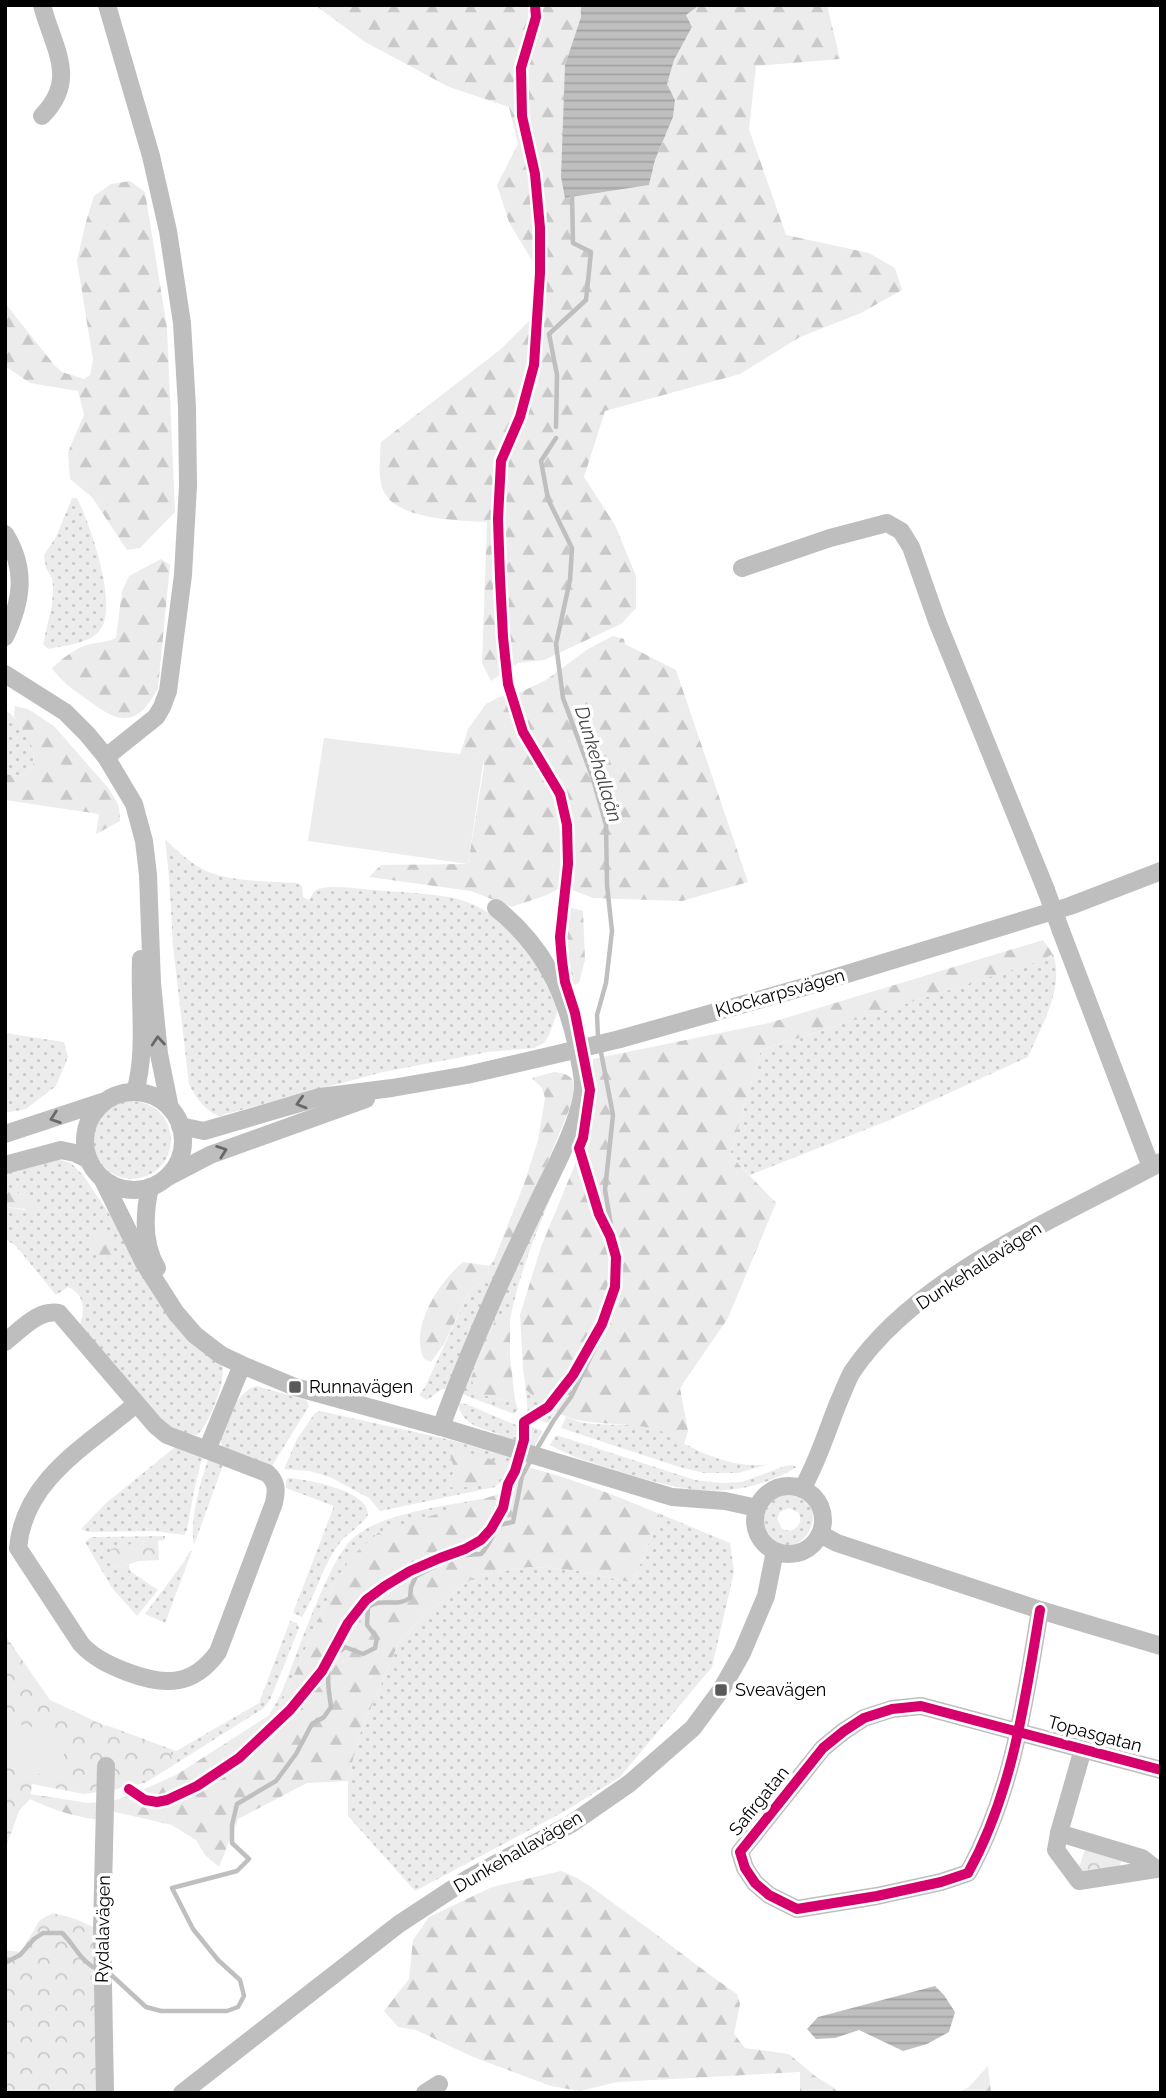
<svg xmlns="http://www.w3.org/2000/svg" width="1166" height="2098" viewBox="0 0 1166 2098" font-family="Raleway,sans-serif">
<style>
.grass{fill:url(#grass-dots);fill-rule:evenodd}
.forest{fill:url(#forest-firs)}
.park{fill:url(#park-crowns)}
.pitch{fill:#ececec}
.water{fill:url(#water-rules)}
.lines{fill:none;stroke-linecap:round;stroke-linejoin:round}
.stream{stroke:#bfbfbf;stroke-width:4.5}
.minor{stroke:#bebebe;stroke-width:18}
.minor-bridge{stroke:#bebebe;stroke-width:18}
.cycleway-casing{stroke:#fff;stroke-width:15}
.cycleway{stroke:#d6006c;stroke-width:10}
.oneway{stroke:#686868}
.poi-dot{fill:#595959;stroke:#fff;stroke-width:2.5}
.labels{text-anchor:middle;stroke-width:7;stroke-linejoin:round;paint-order:stroke}
.street-label{font-size:18px;fill:#000;stroke:#fff}
.poi-label{font-size:18px;fill:#000;stroke:#fff;text-anchor:start}
.water-label{font-size:19px;font-style:italic;fill:#444;stroke:#fff}
</style>
<defs>
<pattern id="grass-dots" width="8" height="8" patternUnits="userSpaceOnUse" patternTransform="scale(1.75)"><rect width="8" height="8" fill="#ececec"/><path d="M2 2h.1M6 6h.1" fill="none" stroke="#c9c9c9" stroke-width="1.8" stroke-linecap="round"/></pattern>
<pattern id="forest-firs" width="22" height="20" patternUnits="userSpaceOnUse" patternTransform="scale(1.75)"><rect width="22" height="20" fill="#ececec"/><path d="M5 1l3.5 6h-7zM16 11l3.5 6h-7z" fill="#c9c9c9"/></pattern>
<pattern id="park-crowns" width="20" height="18" patternUnits="userSpaceOnUse" patternTransform="scale(1.75)"><rect width="20" height="18" fill="#ececec"/><path d="M2 6a3 3 0 1 1 6 0M12 15a3 3 0 1 1 6 0" fill="none" stroke="#c9c9c9"/></pattern>
<pattern id="water-rules" width="6" height="5" patternUnits="userSpaceOnUse" patternTransform="scale(1.75)"><rect width="6" height="5" fill="#bfbfbf"/><path d="M0 2.5h6" fill="none" stroke="#a2a2a2"/></pattern>
</defs>
<rect width="100%" height="100%" fill="#fff"/>
<g class="grass">
<path d="M72,498h5c13,26 42,108 23,132 -10,14 -35,15 -51,19l-6,-5 9,-39 1,-19 -1,-8 -6,-10 -2,-13 12,-18z"/>
<path d="M5,709c18,15 39,43 23,65l-10,2 -13,-2z"/>
<path d="M165,839c12,12 24,23 39,31 24,12 66,11 93,13l5,3 1,11 6,3c2,-3 3,-6 6,-9 8,-8 47,-2 58,-1 25,2 51,3 76,7 54,10 90,60 111,108l-11,30 -5,8 -10,5 -46,4 -105,20 -164,44c-13,-4 -24,-20 -30,-32l-16,-138 -4,-69z"/>
<path d="M1053,954c12,34 -12,72 -25,103l-138,63 -140,55 -20,-20 31,-105 278,-89z"/>
<polygon points="5,1033 64,1042 68,1057 56,1086 26,1109 5,1113"/>
<circle cx="132" cy="1140" r="39"/>
<path d="M581,1128c-26,62 -58,125 -71,192l-6,-8 -8,6 -25,60 12,17 25,6 7,-1 3,10 -4,4 -47,-18 -5,-3 -1,-7z"/>
<path d="M58,1159l13,4 12,12 43,64 96,126c5,14 -13,60 -25,70l-19,-2 -18,-11 -80,-98c5,-14 5,-30 -12,-37l-12,8 -41,-50 -10,-6v-32l20,3 10,-12 -30,-9v-18z"/>
<polygon points="494,1260 496,1267 500,1268 447,1389 442,1389 427,1400 419,1395 425,1387 470,1290 488,1276 489,1266"/>
<path d="M257,1386l45,13 5,2 2,5 -37,60 -45,-17 -5,-3 -2,-8c7,-17 16,-47 37,-52z"/>
<polygon points="526,1390 556,1411 548,1423 528,1418"/>
<path d="M458,1403l8,1 50,21 2,5c-3,20 -6,44 -23,57l-115,24 -11,-13 -39,-21 -21,-6 -25,-2 13,-30 18,-26 5,-2 131,29 44,13 4,-19c-19,-6 -37,-9 -41,-31zM454,1468l45,12 -49,7z"/>
<path d="M566,1417c27,13 62,4 91,11 11,3 19,11 28,16 24,13 56,25 84,20l-31,9h-34l-28,-7 -115,-38z"/>
<polygon points="530,1426 543,1431 533,1448 525,1467 520,1465 527,1429"/>
<path d="M556,1435l139,45 26,3 21,-1 40,-15 8,-2 7,2c-62,36 -111,25 -176,5 -25,-8 -48,-14 -71,-27z"/>
<polygon points="175,1447 202,1458 194,1491 187,1530 184,1535 155,1531 88,1532 81,1529 105,1504"/>
<path d="M208,1460l15,5 -29,80c-5,-24 6,-62 14,-85z"/>
<path d="M288,1478c17,1 80,12 80,36 0,5 -21,21 -26,26 -19,23 -25,53 -40,77l-9,-4 41,-107 -48,-18v-7z"/>
<path d="M783,1494c57,-1 21,76 -12,43 -15,-15 -5,-35 12,-43zM789,1508l10,5c3,9 0,15 -9,18l-8,-2 -5,-10 3,-7z"/>
<path d="M487,1498l-35,12 -118,74 -55,125 -10,6c15,-22 20,-44 30,-68 10,-26 33,-87 51,-106 26,-28 101,-36 137,-43z"/>
<polygon points="660,1514 730,1543 734,1572 712,1667 620,1777 567,1810 415,1891 348,1816 348,1781 358,1738 399,1642 424,1615 477,1575 529,1567 551,1568 580,1571 633,1583"/>
<polygon points="165,1536 165,1540 138,1542 115,1568 129,1564 130,1571 158,1590 137,1616 112,1588 85,1542 92,1537"/>
<polygon points="192,1551 165,1623 145,1614 186,1559 189,1552"/>
<polygon points="290,1621 297,1623 299,1628 270,1700 264,1708 145,1783 122,1788 110,1774 106,1725 176,1751 259,1703"/>
</g>
<g class="forest">
<path d="M315,5h266v12l-16,48v133l84,-13 6,-25 18,-43 2,-17 -8,-16 7,-24 18,-33 -6,-12 14,-10h127l13,54 -84,7 -7,63 37,106 83,18 26,15 7,22 -41,23 -61,24 -60,37 -135,37 -21,66 31,48 21,51v32l-15,16 -77,36 -26,3 -27,18 -9,-18 5,-141c-28,-2 -95,-1 -105,-35 -4,-14 -2,-31 -1,-45l120,-93 31,-31 5,-49 -28,-47 -12,-37 21,-41 -9,-37 -60,-20 -84,-45z"/>
<polygon points="130,181 145,192 167,328 175,512 140,548 127,550 92,497 70,479 68,452 84,415 78,391 30,383 5,366 5,303 55,366 62,372 84,379 90,375 93,360 77,261 85,225 94,196 111,184"/>
<path d="M161,559l9,6 -12,123c-22,42 -40,35 -73,10 -13,-9 -24,-17 -33,-30 10,-9 22,-19 35,-23 10,-3 19,-2 29,-7l6,-47 7,-15z"/>
<path d="M613,636l11,3 1,5 51,26 72,212 -66,19 -89,-3 -31,-12c-13,11 -33,14 -50,21l-41,-16 -102,-14 12,-12 87,-1 16,-97 -1,-10 -23,-2 8,-26 18,-25 13,-7 22,-5 25,-12 42,-31z"/>
<path d="M15,706l13,3 26,17 55,63 10,17 1,15 -24,13 3,-20 -94,-14v-26l13,2 10,-2c15,-21 -3,-40 -14,-58z"/>
<polygon points="572,908 583,911 585,960 579,983 574,985 569,980 566,936 566,910"/>
<path d="M1043,940l10,14 -13,7 -279,89 -31,105 46,48 -48,115 -48,70 8,43 -4,13c-31,-26 -74,-16 -111,-25 -14,-3 -35,-20 -47,-29l-3,-21 -3,-54 21,-68 46,-112 6,-46v-30l176,-36z"/>
<path d="M554,1072c24,2 22,14 17,33l-62,150 -9,13 -4,-1 -2,-7 30,-76 14,-44 7,-42 -3,-10 -10,-10z"/>
<polygon points="5,1189 36,1198 38,1207 35,1210 5,1207"/>
<polygon points="95,1231 109,1235 115,1255 110,1258 97,1255 90,1240"/>
<path d="M463,1262l26,4 -1,10 -18,14 -26,54 -13,18 -7,-3c-15,-31 15,-77 39,-97z"/>
<polygon points="504,1312 510,1320 510,1356 515,1400 508,1401 483,1395 475,1389 471,1378 496,1318"/>
<path d="M451,1450c15,2 46,7 54,19 -1,5 0,7 -5,10 -8,5 -41,11 -50,8l4,-19 -4,-13z"/>
<path d="M520,1465c48,12 95,30 140,49l-27,69 -53,-12 -29,-3 -22,-1 -52,8 -53,40 -25,27 -41,96 -10,43 -41,2 -69,36 -19,48 -14,-12 -9,-15 -24,-15 -61,-14 1,-10 21,-7 43,-19 103,-66 55,-125 18,-28 26,-23 124,-40 17,-23z"/>
<path d="M30,1794l58,9 11,-1 2,18c-26,-3 -48,-10 -71,-21z"/>
<path d="M561,1871c21,7 38,22 56,35 41,28 79,60 120,88l3,10 -6,30 11,14 44,6 26,22 19,12 4,5h-38v-21l-183,10 -37,9 -29,-5 -78,-29 -57,-27 -18,-3 -14,-16 25,-32 4,-39 16,-23 63,-30z"/>
<polygon points="988,2066 991,2093 954,2093 968,2088"/>
</g>
<g class="park">
<polygon points="158,1540 159,1560 139,1561 115,1568 111,1549 138,1542"/>
<polygon points="5,1635 50,1700 103,1725 171,1752 172,1763 146,1780 114,1790 84,1794 32,1784 30,1799 19,1811 5,1850"/>
<polygon points="1085,1849 1122,1859 1118,1872 1087,1876 1079,1868"/>
<polygon points="53,1913 76,1919 97,1929 100,2093 5,2093 5,1950 21,1952 40,1920"/>
</g>
<g class="pitch">
<polygon points="324,738 484,757 468,864 308,841"/>
<polygon points="5,1721 68,1735 59,1778 5,1767"/>
</g>
<g class="water">
<polygon points="581,5 700,5 686,15 692,27 674,60 667,84 675,100 673,117 655,160 649,185 565,198 561,177 565,65 581,17"/>
<polygon points="935,1986 944,1995 955,2012 949,2032 927,2044 903,2051 859,2030 835,2038 816,2039 807,2029 818,2017"/>
</g>
<g class="lines">
<g class="stream">
<polyline points="556,427 557,375 549,334 586,300 591,252 573,243 572,196"/>
<polyline points="556,438 541,461 548,499 572,548 570,580 556,644 563,698 593,779 606,825 607,885 612,931 606,983 597,1015 598,1038"/>
<polyline points="535,1452 554,1420 571,1397 605,1327 620,1278 605,1190 613,1115 600,1047"/>
<path d="M5,1963l15,-8 14,-16 9,-6h19c11,10 18,27 31,34"/>
<path d="M108,1972l38,35 15,4h66l11,-4 6,-11 -4,-16 -22,-20 -25,-31 -21,-41 65,-17 12,-12 -17,-16v-18l5,-21 39,-23 20,-27 16,-30 12,-7 7,-10c-3,-24 -9,-44 14,-60l18,7 12,-6 2,-10 -10,-13 1,-18c15,-10 27,1 42,-9l1,-11 5,-11 29,-15 19,-6 17,-1c8,-8 11,-19 18,-29l14,-3 9,-46 9,-16"/>
</g>
<g class="minor">
<path d="M42,116c37,-37 11,-68 0,-111"/>
<path d="M5,534c22,35 17,67 0,103"/>
<polyline points="742,568 830,538 887,523 901,531 911,547 937,621 1046,890"/>
<polyline points="5,674 65,712 87,734 106,757 134,804 144,841 148,875 152,983 159,1054 170,1108"/>
<polyline points="106,757 156,717 162,707 168,691 183,575 188,486 187,407 182,323 168,231 151,156 107,5"/>
<polyline points="1061,931 1151,1167"/>
<polyline points="620,1039 804,987 1070,906 1161,871"/>
<path d="M135,1092c12,-40 4,-91 6,-133"/>
<circle cx="134" cy="1141" r="49"/>
<polyline points="180,1126 204,1131 320,1097 392,1088 467,1075 566,1052"/>
<polyline points="5,1134 102,1102"/>
<polyline points="5,1165 61,1150 75,1153 89,1160"/>
<polyline points="168,1177 210,1155 366,1099"/>
<polyline points="102,1178 144,1263 176,1313 195,1335 221,1355 242,1365 295,1387 441,1427 672,1497 725,1501 757,1508"/>
<path d="M150,1187c-6,27 -8,56 7,81"/>
<path d="M5,1342c16,-12 33,-33 54,-29l96,112 12,10 40,15 35,-85"/>
<path d="M136,1404c-48,41 -112,75 -118,144l63,96c13,14 28,21 46,28 37,14 66,15 91,-20l56,-149c3,-13 3,-21 -7,-30l-60,-23"/>
<path d="M441,1427c26,-71 57,-141 90,-210 15,-34 49,-92 52,-128 1,-13 -4,-28 -6,-42 -12,-57 -35,-102 -81,-139"/>
<circle cx="789" cy="1520" r="34"/>
<path d="M802,1489c16,-27 25,-59 37,-88 4,-9 8,-20 13,-29 65,-97 209,-155 309,-210"/>
<polyline points="820,1534 837,1543 1040,1610 1161,1646"/>
<path d="M1040,1610c-15,90 -27,182 -72,263l-27,9 -64,14 -80,13 -28,-14 -14,-12 -10,-15 -5,-16 83,-104 21,-17 20,-13 28,-9 29,-3 240,64"/>
<polyline points="1083,1749 1059,1833 1142,1858 1156,1869 1161,1868"/>
<polyline points="1059,1833 1056,1850 1079,1881 1156,1869"/>
<polyline points="105,2093 102,1929 106,1766"/>
<polyline points="182,2093 399,1924 469,1878 571,1824 630,1783 693,1728 721,1690 742,1653 766,1596 775,1551"/>
<polyline points="425,2093 439,2084"/>
</g>
<g class="minor-bridge">
<polyline points="1046,890 1061,931"/>
<polyline points="566,1052 620,1039"/>
</g>
<g class="cycleway-casing">
<g id="cycleway">
<path d="M1040,1610c-15,90 -27,182 -72,263l-27,9 -64,14 -80,13 -28,-14 -14,-12 -10,-15 -5,-16 83,-104 21,-17 20,-13 28,-9 29,-3 240,64"/>
<polyline points="129,1789 145,1800 157,1802 167,1800 197,1786 239,1758 290,1710 322,1671 348,1623 366,1600 385,1586 410,1571 440,1558 465,1549 481,1540 491,1529 503,1508 508,1484 515,1471 524,1440 524,1422 548,1407 573,1375 602,1324 615,1287 616,1257 610,1236 599,1214 579,1148 583,1138 590,1090 575,1013 565,982 562,961 560,937 568,864 567,825 560,794 523,732 508,684 503,637 500,578 498,519 501,461 520,417 534,365 540,273 540,228 535,174 522,116 521,68 536,17 535,5"/>
</g>
</g>
<use href="#cycleway" class="cycleway"/>
</g>
<defs><path id="oneway-chevron" d="M-2-3.5L2.5 0L-2 3.5" fill="none" stroke-width="1.6" stroke-linecap="round" stroke-linejoin="round" transform="scale(1.75)"/></defs>
<g class="oneway">
<use href="#oneway-chevron" transform="translate(158 1041) rotate(-95)"/>
<use href="#oneway-chevron" transform="translate(301 1103) rotate(164)"/>
<use href="#oneway-chevron" transform="translate(55 1118) rotate(161)"/>
<use href="#oneway-chevron" transform="translate(222 1151) rotate(-20)"/>
</g>
<g class="poi-dot">
<rect x="288" y="1380" width="14" height="14" rx="3.5"/>
<rect x="714" y="1683" width="14" height="14" rx="3.5"/>
</g>
<g class="labels">
<g class="street-label">
<text transform="translate(780 993) rotate(-16)" y="6">Klockarpsvägen</text>
<text transform="translate(979 1266) rotate(-33)" y="6">Dunkehallavägen</text>
<text transform="translate(1095 1734) rotate(15)" y="6">Topasgatan</text>
<text transform="translate(759 1801) rotate(-51)" y="6">Safirgatan</text>
<text transform="translate(518 1852) rotate(-30)" y="6">Dunkehallavägen</text>
<text transform="translate(103 1929) rotate(-89)" y="6">Rydalavägen</text>
</g>
<g class="poi-label">
<text x="309" y="1393">Runnavägen</text>
<text x="735" y="1696">Sveavägen</text>
</g>
<g class="water-label">
<text transform="translate(599 764) rotate(73)" y="7">Dunkehallaån</text>
</g>
</g>
<rect width="1166" height="2098" fill="none" stroke="#000000" stroke-width="14"/>
</svg>
